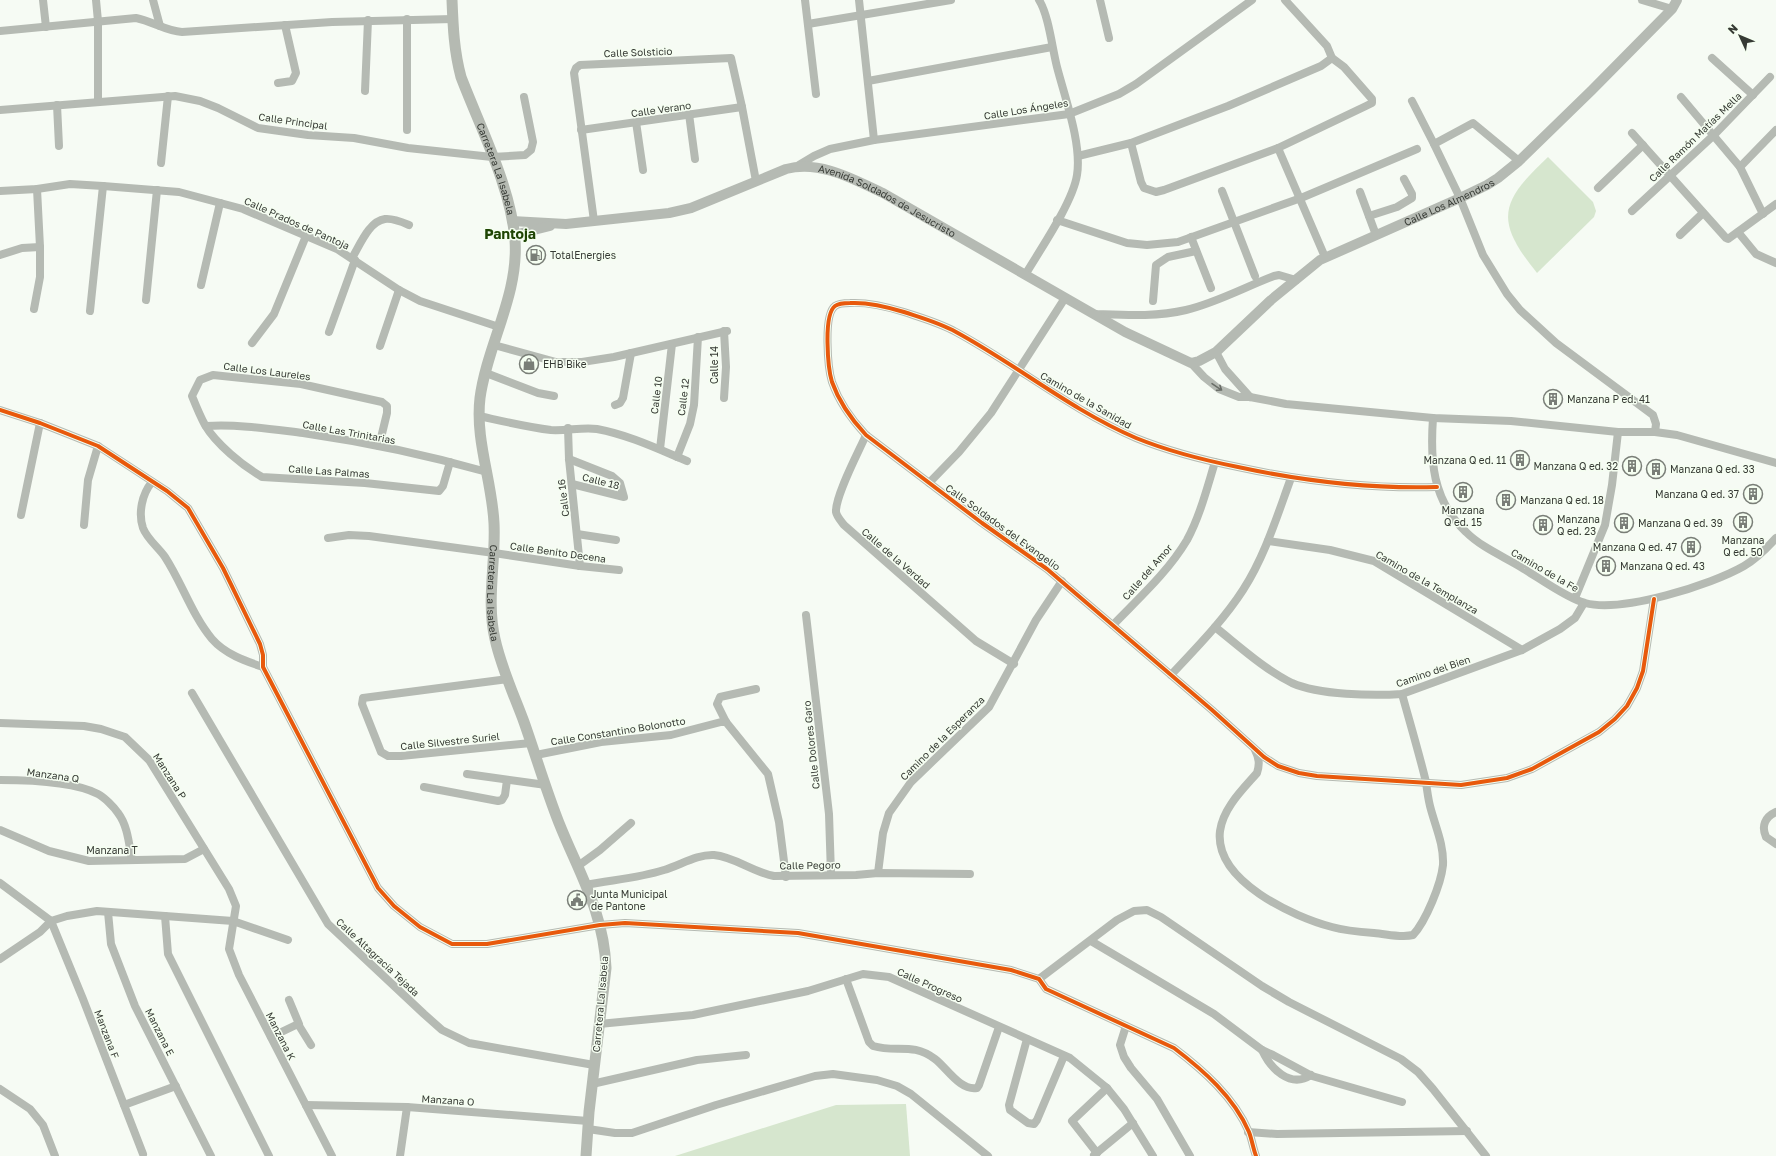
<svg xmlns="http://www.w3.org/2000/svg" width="1776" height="1156" viewBox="0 0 1776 1156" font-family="'Golos Text',sans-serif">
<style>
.green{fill:#d6e6ce}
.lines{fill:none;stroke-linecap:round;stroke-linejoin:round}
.minor{stroke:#b5bab3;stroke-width:8}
.tertiary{stroke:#b5bab3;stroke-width:10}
.secondary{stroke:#b5bab2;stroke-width:11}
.cycleway-casing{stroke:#f5fef1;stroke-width:6}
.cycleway{stroke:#e8590c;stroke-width:4}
.oneway{stroke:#696d67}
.labels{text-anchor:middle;stroke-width:3;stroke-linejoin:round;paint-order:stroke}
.street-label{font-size:10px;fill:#363a34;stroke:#f5fef1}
.poi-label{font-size:10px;fill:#363a34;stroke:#f5fef1;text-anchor:start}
.district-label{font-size:14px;font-weight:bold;fill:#1f4504;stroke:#f5fef1}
</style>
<rect width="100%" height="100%" fill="#f6fbf4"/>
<g class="green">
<path d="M1548,157l45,45 3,9 -2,6 -57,56c-43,-53 -37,-71 11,-116z"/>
<polygon points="906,1104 910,1156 675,1156 836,1105"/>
</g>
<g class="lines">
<g class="minor">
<polyline points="43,0 46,27"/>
<polyline points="96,0 98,21 98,102"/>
<polyline points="153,0 160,26"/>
<polyline points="805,0 816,94"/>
<polyline points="859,0 874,140"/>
<polyline points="1100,0 1109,38"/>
<polyline points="1642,0 1672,9"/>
<polyline points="808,24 951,0"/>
<path d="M0,31l136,-13c16,3 30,13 46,14l150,-10 121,-3"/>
<polyline points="1712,58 1753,95"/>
<polyline points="868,81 1052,47"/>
<polyline points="278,83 292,81 296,73 285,25"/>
<polyline points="365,91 368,20"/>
<polyline points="1681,97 1740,167 1763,214"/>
<polyline points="1412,101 1434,144 1473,123 1519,161"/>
<polyline points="57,105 59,146"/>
<polyline points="0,110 175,96 200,101 218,108 258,128 308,135 354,138 408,148 492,157 525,155 531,150 533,142 524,97"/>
<polyline points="689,114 695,159"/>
<polyline points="636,122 643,170"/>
<polyline points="407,130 407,19"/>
<polyline points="581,130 742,107"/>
<polyline points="1632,133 1726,238 1728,239 1776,204"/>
<polyline points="1131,143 1141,182 1144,188 1156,192 1164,190 1278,148 1325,257"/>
<polyline points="1434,144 1460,198 1483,255 1507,294 1520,310 1556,343 1653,415 1656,424 1655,432"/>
<polyline points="1278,148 1366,106 1372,103 1372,99 1344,67 1332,58 1327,46 1285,0"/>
<polyline points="1078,156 1131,143 1228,106 1321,66 1332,58"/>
<polyline points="161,163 168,96"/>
<polyline points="799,165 814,156 830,149 874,140 1069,114 1119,94 1136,84 1252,0"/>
<polyline points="1740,167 1776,130"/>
<polyline points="1598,188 1643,145"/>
<polyline points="0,191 37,189 70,184 103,186 179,192 243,209 337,249 399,290 420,301 499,327"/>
<polyline points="1222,191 1255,276"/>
<polyline points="1360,192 1376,235"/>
<polyline points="1632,211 1714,135 1770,77"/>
<polyline points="1369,216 1397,207 1412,198 1412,194 1404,179"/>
<polyline points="1057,220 1127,243 1147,245 1178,242 1301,198 1417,149"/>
<polyline points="594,221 574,73 576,68 580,65 731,58 742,107 756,181"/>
<polyline points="1738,232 1756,254 1776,263"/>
<polyline points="1680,235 1703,213"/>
<polyline points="1191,237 1211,288"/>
<polyline points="0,255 22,248 40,247"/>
<path d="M352,258c8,-13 17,-37 33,-39 8,-1 17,3 24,6"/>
<path d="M1025,275c15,-25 48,-73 52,-100 5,-31 -12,-77 -20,-108 -5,-19 -8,-51 -18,-67"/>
<polyline points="201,285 220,203"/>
<polyline points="146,300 157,190"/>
<polyline points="1153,301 1156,265 1168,257 1196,251"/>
<polyline points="34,309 40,277 40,247 37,189"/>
<polyline points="90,311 103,186"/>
<path d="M1094,314c31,1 62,3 92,-4 30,-7 59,-23 88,-34l5,-1 17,5"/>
<polyline points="329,332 355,260"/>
<polyline points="252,343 274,314 306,236"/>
<polyline points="494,345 556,362 582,362 614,357 727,331"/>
<polyline points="380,346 399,290"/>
<polyline points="1216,352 1225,369 1250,397"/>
<polyline points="1191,363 1204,377 1219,389 1239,397 1250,397 1286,404 1433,418 1511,421 1618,432 1655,432 1677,435 1776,463"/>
<polyline points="486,373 538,393 554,396"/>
<polyline points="724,398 726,367 724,331"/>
<polyline points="615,405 620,403 623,398 631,353"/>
<path d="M0,410l40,13 58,23 69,45 21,17 35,60 37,76 3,11v12l115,221 16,18 26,21 32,17h35l113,-19 25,-2 173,10 213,37 28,9 7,10 128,59c29,22 60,49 75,84 3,8 4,16 7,24"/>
<path d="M479,416c23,5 48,11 72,14 16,1 31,-3 46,-1 32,6 61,20 90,32"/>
<path d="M1433,418c-3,42 -1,82 33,114 16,16 39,25 58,37 15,9 44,30 61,34 37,10 126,-18 159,-37 12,-7 23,-18 32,-28"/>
<path d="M206,426c32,-2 64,3 97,7 62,9 124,22 184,39"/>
<polyline points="568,428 569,459 580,566"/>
<path d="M866,435c-7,16 -31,61 -30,77 1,5 5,9 8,13l132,116 38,23"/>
<path d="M379,446l8,-33v-7l-5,-4 -81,-18 -88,-9 -13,5 -8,16c4,10 8,20 13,29 11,19 38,41 57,52l103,6 74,8 4,-5 7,-24"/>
<polyline points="660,449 672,344"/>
<polyline points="677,457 690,424 694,405 698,337"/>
<polyline points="569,459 612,476 620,483 624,497 572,484"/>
<path d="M152,482c-10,12 -14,31 -9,46 4,11 16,20 22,29 17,26 27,58 47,82 13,15 33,22 51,28"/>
<polyline points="929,483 959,452 991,413 1065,298"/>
<path d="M1437,487c-67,2 -134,-6 -199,-20 -35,-7 -70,-16 -102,-29 -65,-28 -119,-73 -180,-106 -16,-9 -34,-14 -52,-20 -16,-5 -36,-10 -54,-9 -4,0 -11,0 -15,3 -12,9 -7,63 -3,76 7,20 20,38 34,53l116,88 65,46 165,141 52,47 14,9 21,7 18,3 144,9 46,-7 25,-9 67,-37 16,-13 12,-13 10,-18 6,-17 11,-72"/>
<polyline points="21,515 40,423"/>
<polyline points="84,525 88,480 98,446"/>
<polyline points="577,534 616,540"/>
<polyline points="328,538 349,535 369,536 494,553 580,566 619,570"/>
<polyline points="1268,541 1330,550 1374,561 1522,650"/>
<polyline points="1575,598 1605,525 1612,485 1618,432"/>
<polyline points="806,615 829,814 831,874"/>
<path d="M1113,625c26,-27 55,-53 74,-85 13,-24 20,-52 28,-78"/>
<path d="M1215,627c24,19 49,42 77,56 27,12 81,13 110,11l120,-44 38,-21 15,-11 9,-15"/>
<path d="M1171,675c25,-27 52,-54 72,-85 22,-34 34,-74 48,-112"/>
<polyline points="508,679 363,698 362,704 381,752 388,756 401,756 531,743"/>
<polyline points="756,689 720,697 717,704 726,722 768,774 779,822 786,877"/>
<polyline points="192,693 328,924 424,1014 442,1030 469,1043 594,1065"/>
<polyline points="0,723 84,726 101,729 125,737 149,760 229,889 236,906 229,949 239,975 332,1156"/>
<path d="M1255,750c4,8 5,14 2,23 -14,16 -34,35 -37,58 -6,50 74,86 112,96 14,4 28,5 42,6 13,1 27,5 39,2 13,-14 28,-51 30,-70 1,-21 -8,-39 -13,-59 -2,-8 -3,-16 -4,-24 -7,-29 -16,-59 -24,-88"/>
<polyline points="536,755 601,742 671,735 721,722 726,722"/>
<polyline points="467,774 546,785"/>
<path d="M0,780c28,0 73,1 98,14 6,3 16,13 20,19 10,13 11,32 14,47"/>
<polyline points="424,787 498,801 502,800 505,795 507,780"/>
<path d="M1776,812c-11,5 -15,14 -10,25l10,7"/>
<polyline points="0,830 49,851 89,861 185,859 204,849"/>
<polyline points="578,866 600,850 631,823"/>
<polyline points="878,873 883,833 889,813 911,782 989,707 1036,620 1062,581"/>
<polyline points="0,883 51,921"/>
<path d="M586,885c25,-5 53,-7 78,-15 15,-4 33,-16 50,-15 21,2 39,17 60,21l82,-1 22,-2 92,1"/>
<polyline points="108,912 111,944 135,1006 211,1156"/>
<polyline points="165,916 168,954 269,1156"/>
<polyline points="51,921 83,999 143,1154"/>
<polyline points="1091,941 1214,1014 1262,1050 1273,1055 1312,1076 1402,1102"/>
<polyline points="0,959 40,932 51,921 67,916 97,911 233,921 288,940"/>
<path d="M846,979l23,63 4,4c24,7 39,-4 62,13 12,9 25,32 42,29l2,-3 20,-58"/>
<polyline points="1039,979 1117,920 1134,911 1147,910 1161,917 1262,986 1289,1002 1401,1059 1418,1072 1433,1089 1486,1156"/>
<polyline points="289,1000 299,1024"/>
<polyline points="599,1024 693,1015 808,991 863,974 889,977 1070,1058 1107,1088 1124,1109 1153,1156"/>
<polyline points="1126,1026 1120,1045 1124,1057 1131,1068 1157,1099 1190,1156"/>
<polyline points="271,1037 298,1024 311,1045"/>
<polyline points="1027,1039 1009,1105 1010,1110 1028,1123 1034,1124 1037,1120 1064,1056"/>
<path d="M1262,1050c8,18 28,39 49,25"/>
<polyline points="592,1084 697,1060 746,1055"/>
<polyline points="0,1089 30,1109 43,1125 55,1156"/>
<polyline points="124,1105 176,1086"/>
<polyline points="306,1105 407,1107 588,1121"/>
<polyline points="588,1129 615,1133 632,1133 716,1105 815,1076 833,1074 877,1080 897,1086 911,1094 988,1156"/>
<polyline points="1248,1132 1277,1134 1467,1131"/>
<polyline points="1097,1153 1072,1121 1107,1088"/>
<polyline points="1094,1155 1133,1123"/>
<polyline points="400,1156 407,1107"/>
</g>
<g class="tertiary">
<path id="s1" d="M512,221l54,3 103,-11 22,-5 95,-39c34,-9 67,10 97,24l242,139 66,31 8,-2 17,-9 55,-52 49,-40 140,-62 27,-13 11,-7 21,-17 73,-71 80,-81 5,-9"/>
<polyline points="514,235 550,226"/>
</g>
<path class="secondary" id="s2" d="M452,0c1,26 2,51 9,77 19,50 50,110 54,163 4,55 -28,105 -35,158 -5,42 12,83 14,125 2,38 -8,78 1,116 6,28 19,56 29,83 12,34 22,68 35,101 20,50 45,90 47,145l-17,144 -3,44"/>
<g class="cycleway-casing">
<g id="cycleway">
<path d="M0,410l40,13 58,23 69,45 21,17 35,60 37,76 3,11v12l115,221 16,18 26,21 32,17h35l113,-19 25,-2 173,10 213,37 28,9 7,10 128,59c29,22 60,49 75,84 3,8 4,16 7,24"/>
<path d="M1437,487c-67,2 -134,-6 -199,-20 -35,-7 -70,-16 -102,-29 -65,-28 -119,-73 -180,-106 -16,-9 -34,-14 -52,-20 -16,-5 -36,-10 -54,-9 -4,0 -11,0 -15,3 -12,9 -7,63 -3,76 7,20 20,38 34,53l116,88 65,46 165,141 52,47 14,9 21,7 18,3 144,9 46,-7 25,-9 67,-37 16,-13 12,-13 10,-18 6,-17 11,-72"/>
</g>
</g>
<use href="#cycleway" class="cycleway"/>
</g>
<defs><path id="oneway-shaft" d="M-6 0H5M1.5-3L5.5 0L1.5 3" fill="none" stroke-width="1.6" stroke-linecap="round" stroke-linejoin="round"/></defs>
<use class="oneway" href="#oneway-shaft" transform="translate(1217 387) rotate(34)"/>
<defs>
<g id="fuel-ring" transform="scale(1)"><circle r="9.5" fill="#f5fef1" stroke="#797e77" stroke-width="1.5"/><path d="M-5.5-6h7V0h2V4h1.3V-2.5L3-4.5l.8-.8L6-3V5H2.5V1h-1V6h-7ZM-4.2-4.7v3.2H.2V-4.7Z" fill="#797e77"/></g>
<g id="shop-ring" transform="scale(1)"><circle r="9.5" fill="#f5fef1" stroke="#797e77" stroke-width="1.5"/><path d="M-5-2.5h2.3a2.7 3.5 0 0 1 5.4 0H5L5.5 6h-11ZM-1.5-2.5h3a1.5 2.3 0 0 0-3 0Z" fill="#797e77"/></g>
<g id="building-ring" transform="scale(1)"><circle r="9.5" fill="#f5fef1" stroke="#797e77" stroke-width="1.5"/><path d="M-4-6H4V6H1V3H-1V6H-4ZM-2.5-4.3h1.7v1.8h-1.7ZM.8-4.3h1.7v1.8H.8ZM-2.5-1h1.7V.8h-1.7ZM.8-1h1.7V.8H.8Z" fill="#797e77"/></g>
<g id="civic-ring" transform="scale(1)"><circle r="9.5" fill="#f5fef1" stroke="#797e77" stroke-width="1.5"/><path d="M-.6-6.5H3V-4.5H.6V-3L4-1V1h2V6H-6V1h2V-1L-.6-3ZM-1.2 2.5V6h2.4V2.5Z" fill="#797e77"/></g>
</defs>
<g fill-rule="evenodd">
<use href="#fuel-ring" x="536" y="255"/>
<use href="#shop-ring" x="529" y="364"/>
<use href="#building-ring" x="1553" y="399"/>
<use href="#building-ring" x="1520" y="460"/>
<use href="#building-ring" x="1632" y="466"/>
<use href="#building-ring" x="1656" y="469"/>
<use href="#building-ring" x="1463" y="492"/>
<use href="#building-ring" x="1753" y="494"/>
<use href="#building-ring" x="1506" y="500"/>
<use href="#building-ring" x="1743" y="522"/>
<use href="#building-ring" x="1624" y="523"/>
<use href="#building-ring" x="1543" y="525"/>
<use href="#building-ring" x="1691" y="547"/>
<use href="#building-ring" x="1606" y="566"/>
<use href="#civic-ring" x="577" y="900"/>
</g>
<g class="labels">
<g class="street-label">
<text transform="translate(638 52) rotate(-2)" y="4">Calle Solsticio</text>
<text transform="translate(661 109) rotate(-8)" y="4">Calle Verano</text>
<text transform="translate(1026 109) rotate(-9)" y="4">Calle Los Ángeles</text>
<text transform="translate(293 121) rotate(8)" y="4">Calle Principal</text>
<text transform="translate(1695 137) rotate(-44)" y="4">Calle Ramón Matías Mella</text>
<text dy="4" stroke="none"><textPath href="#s2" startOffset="176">Carretera La Isabela</textPath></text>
<text dy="4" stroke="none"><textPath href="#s1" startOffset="1045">Calle Los Almendros</textPath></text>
<text dy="4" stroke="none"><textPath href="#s1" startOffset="392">Avenida Soldados de Jesucristo</textPath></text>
<text transform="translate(297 223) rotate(24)" y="4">Calle Prados de Pantoja</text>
<text transform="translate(714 365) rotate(-90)" y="4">Calle 14</text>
<text transform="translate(267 371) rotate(7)" y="4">Calle Los Laureles</text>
<text transform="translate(656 395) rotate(-83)" y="4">Calle 10</text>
<text transform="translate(683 397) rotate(-83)" y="4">Calle 12</text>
<text transform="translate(1086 400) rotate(30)" y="4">Camino de la Sanidad</text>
<text transform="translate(349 432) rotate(10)" y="4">Calle Las Trinitarias</text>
<text transform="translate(329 471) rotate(4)" y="4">Calle Las Palmas</text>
<text transform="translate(601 481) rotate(14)" y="4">Calle 18</text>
<text transform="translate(563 498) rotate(-97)" y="4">Calle 16</text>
<text transform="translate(1003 527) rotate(36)" y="4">Calle Soldados del Evangelio</text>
<text transform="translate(558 552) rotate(8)" y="4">Calle Benito Decena</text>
<text transform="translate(896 558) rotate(41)" y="4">Calle de la Verdad</text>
<text transform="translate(1545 570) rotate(30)" y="4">Camino de la Fe</text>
<text transform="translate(1147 572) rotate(-49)" y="4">Calle del Amor</text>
<text transform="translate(1427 582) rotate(30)" y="4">Camino de la Templanza</text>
<text dy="4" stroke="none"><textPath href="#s2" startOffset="609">Carretera La Isabela</textPath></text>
<text transform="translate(1433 671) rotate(-19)" y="4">Camino del Bien</text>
<text transform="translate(618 731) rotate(-9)" y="4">Calle Constantino Bolonotto</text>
<text transform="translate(942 738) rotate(-45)" y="4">Camino de la Esperanza</text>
<text transform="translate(450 741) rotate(-6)" y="4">Calle Silvestre Suriel</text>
<text transform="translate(811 745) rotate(-96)" y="4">Calle Dolores Garo</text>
<text transform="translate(53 775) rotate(8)" y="4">Manzana Q</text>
<text transform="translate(170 776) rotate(57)" y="4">Manzana P</text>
<text x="112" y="854">Manzana T</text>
<text transform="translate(810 865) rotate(-1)" y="4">Calle Pegoro</text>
<text transform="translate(378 957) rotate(43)" y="4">Calle Altagracia Tejada</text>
<text transform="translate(930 985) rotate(24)" y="4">Calle Progreso</text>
<text transform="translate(600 1004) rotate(-85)" y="4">Carretera La Isabela</text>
<text transform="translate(160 1032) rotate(63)" y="4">Manzana E</text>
<text transform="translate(107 1034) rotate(69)" y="4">Manzana F</text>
<text transform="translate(281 1036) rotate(63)" y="4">Manzana K</text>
<text transform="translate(448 1100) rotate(4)" y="4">Manzana O</text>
</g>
<g class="poi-label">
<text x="550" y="259">TotalEnergies</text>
<text x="543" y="368">EHB Bike</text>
<text x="1567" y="403">Manzana P ed. 41</text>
<text x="1506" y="464" text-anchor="end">Manzana Q ed. 11</text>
<text x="1618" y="470" text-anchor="end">Manzana Q ed. 32</text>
<text x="1670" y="473">Manzana Q ed. 33</text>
<text x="1739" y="498" text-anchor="end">Manzana Q ed. 37</text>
<text x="1520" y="504">Manzana Q ed. 18</text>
<text x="1463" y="514" text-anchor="middle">Manzana<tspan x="1463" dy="12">Q ed. 15</tspan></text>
<text x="1557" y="523">Manzana<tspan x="1557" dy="12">Q ed. 23</tspan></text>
<text x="1638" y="527">Manzana Q ed. 39</text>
<text x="1743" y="544" text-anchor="middle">Manzana<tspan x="1743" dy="12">Q ed. 50</tspan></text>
<text x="1677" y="551" text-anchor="end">Manzana Q ed. 47</text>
<text x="1620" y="570">Manzana Q ed. 43</text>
<text x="591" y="898">Junta Municipal<tspan x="591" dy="12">de Pantone</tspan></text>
</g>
<g class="district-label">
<text x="510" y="239">Pantoja</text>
</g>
</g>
<g transform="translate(1740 36) rotate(314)" stroke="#f5fef1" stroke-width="3" paint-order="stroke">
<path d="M0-3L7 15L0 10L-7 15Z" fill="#363a34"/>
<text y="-6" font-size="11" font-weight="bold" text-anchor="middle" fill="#363a34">N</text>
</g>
</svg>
